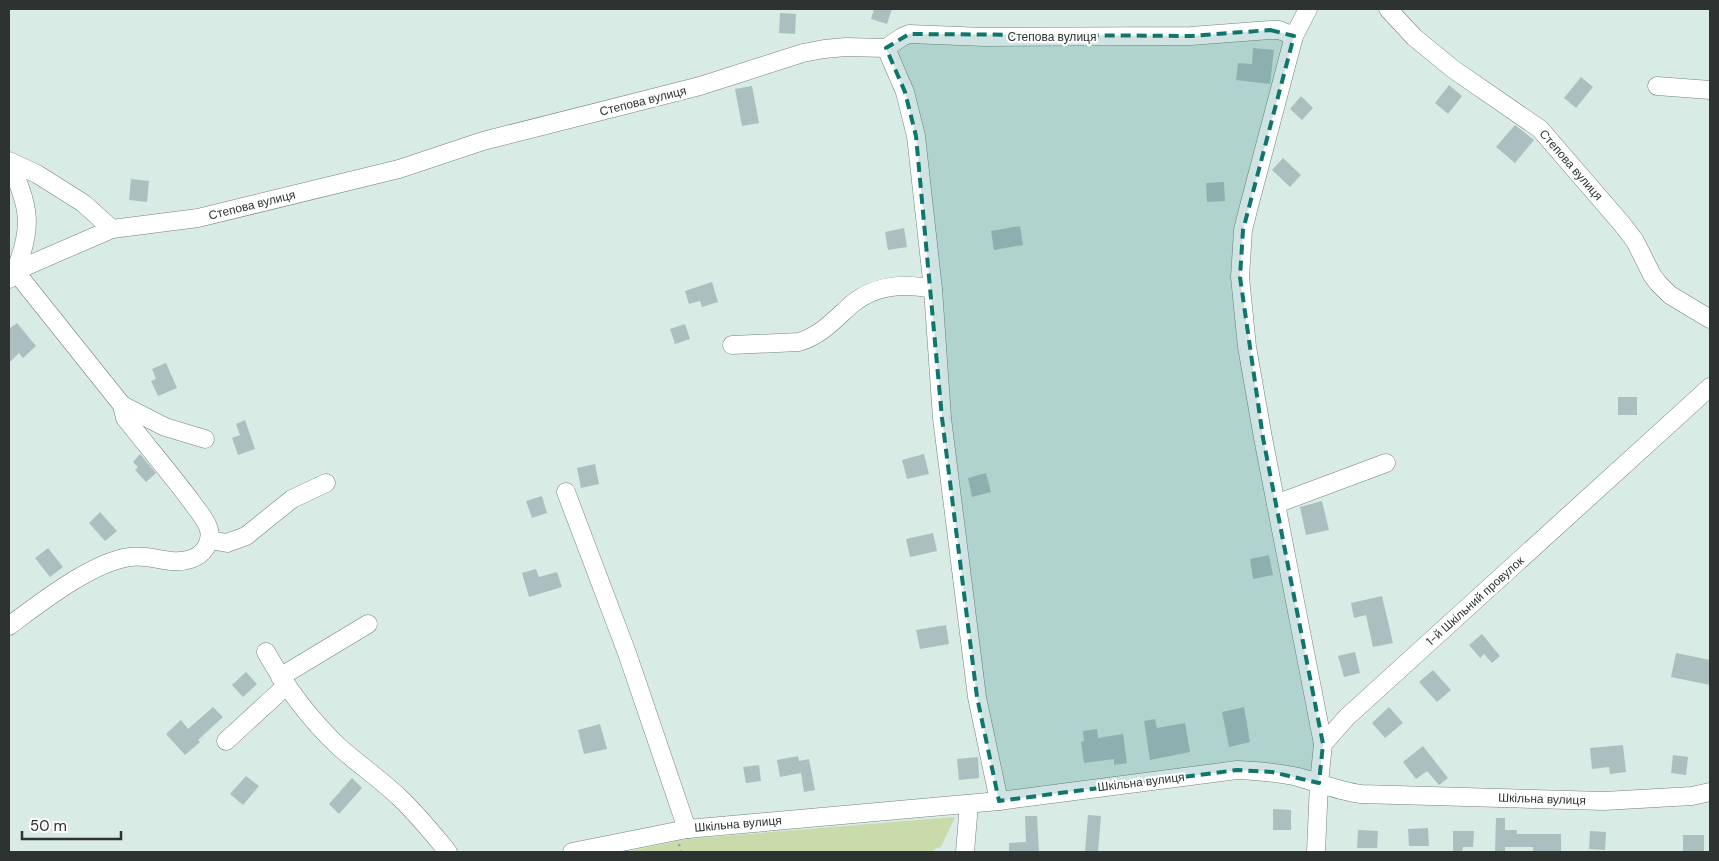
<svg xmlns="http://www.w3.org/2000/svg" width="1719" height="861" viewBox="0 0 1719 861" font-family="'DM Sans',sans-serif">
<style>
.green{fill:#c9dbaa}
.building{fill:#acbfc0}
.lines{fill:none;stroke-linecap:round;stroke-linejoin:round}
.minor-casing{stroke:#72827d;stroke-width:19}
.path{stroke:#9eada8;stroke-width:2.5;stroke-dasharray:2.5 4;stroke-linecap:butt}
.minor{stroke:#fff;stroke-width:18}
.marked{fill:#0f766e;fill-opacity:0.2;stroke:#0f766e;stroke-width:4;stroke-dasharray:10 6;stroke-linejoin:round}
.labels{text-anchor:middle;stroke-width:4.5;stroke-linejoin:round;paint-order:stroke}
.street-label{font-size:12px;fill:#2c3331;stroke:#fff}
</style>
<rect width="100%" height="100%" fill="#d9ebe5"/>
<polygon class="green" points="955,817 941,847 934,849 933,852 625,852 687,839"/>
<g class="building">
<polygon points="874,9 892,9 887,24 871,19"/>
<polygon points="780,13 796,14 795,34 779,33"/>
<polygon points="1253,48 1274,50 1270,84 1236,80 1238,63 1252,64"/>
<polygon points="1581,77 1593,87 1576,108 1564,98"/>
<polygon points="1449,85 1462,96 1448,114 1435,103"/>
<polygon points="752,86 759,123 742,126 735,89"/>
<polygon points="1301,96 1313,108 1302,120 1290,109"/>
<polygon points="1515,125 1534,140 1515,163 1496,147"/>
<polygon points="1283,158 1301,175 1290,187 1272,170"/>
<polygon points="131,179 149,181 147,202 129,200"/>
<polygon points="1224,182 1225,201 1207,202 1206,183"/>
<polygon points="1020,226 1023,245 994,250 991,231"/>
<polygon points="904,228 907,247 888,250 885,232"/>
<polygon points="712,282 718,302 702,307 700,301 689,304 685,291"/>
<polygon points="17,323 36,346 23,358 19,353 9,363 9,329"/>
<polygon points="685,324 690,339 675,344 670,329"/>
<polygon points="166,363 177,388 158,396 151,381 156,379 152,369"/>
<rect x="1618" y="397" width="19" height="18"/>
<polygon points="245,420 255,449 238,455 232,438 240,435 236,424"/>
<polygon points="140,454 156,473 146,482 135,470 138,467 133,462"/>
<polygon points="924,454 929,474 907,479 902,460"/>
<polygon points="595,464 599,484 581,488 577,468"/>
<polygon points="986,473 991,492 972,497 968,478"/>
<polygon points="542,496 547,513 532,518 526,501"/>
<polygon points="1322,501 1329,530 1306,535 1300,507"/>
<polygon points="100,512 117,531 105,541 89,523"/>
<polygon points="933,533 937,551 910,557 906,539"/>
<polygon points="48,548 63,567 50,577 35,558"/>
<polygon points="1269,555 1273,575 1253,579 1250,559"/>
<polygon points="536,569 539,577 557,572 562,587 529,597 522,573"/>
<polygon points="1382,596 1393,643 1373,647 1366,615 1354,618 1351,603"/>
<polygon points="946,625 949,644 920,649 916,630"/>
<polygon points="1482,634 1500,656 1492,663 1484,654 1480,658 1469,645"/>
<polygon points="1355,652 1360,673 1344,677 1338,656"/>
<polygon points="1676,653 1710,660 1710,685 1671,677"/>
<polygon points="1433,670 1451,690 1437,702 1419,682"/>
<polygon points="246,672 257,684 243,697 232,685"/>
<polygon points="213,707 223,717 198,740 200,742 185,755 166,734 181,720 188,729"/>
<polygon points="1244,707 1250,742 1229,747 1222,712"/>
<polygon points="1389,707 1403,723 1385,738 1372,723"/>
<polygon points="1155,719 1157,728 1185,723 1190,752 1150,760 1144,721"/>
<polygon points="600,724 607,749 584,754 578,730"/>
<polygon points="1097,729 1098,738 1123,734 1127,763 1114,765 1114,759 1084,763 1081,742 1084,741 1083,731"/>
<polygon points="1623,745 1626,772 1610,774 1609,767 1592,769 1590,748"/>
<polygon points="1423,746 1448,778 1439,785 1427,771 1416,779 1403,762"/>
<polygon points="1673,755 1688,757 1686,775 1671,773"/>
<polygon points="798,756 799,761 809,759 815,790 804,792 801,773 780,777 777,760"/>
<polygon points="978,757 979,778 959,780 957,759"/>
<polygon points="759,765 761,781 746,783 743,767"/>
<polygon points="246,776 259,786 243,805 230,794"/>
<polygon points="352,778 362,788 339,814 329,804"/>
<polygon points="1273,809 1291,810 1291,830 1273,830"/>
<polygon points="1088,815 1101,816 1098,852 1085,852"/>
<polygon points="1025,816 1037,816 1039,852 1009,852 1009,843 1026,842"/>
<polygon points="1496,818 1505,818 1505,830 1517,830 1517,834 1561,834 1561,852 1533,852 1533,847 1505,847 1505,852 1495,852"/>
<polygon points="1428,828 1429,846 1409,846 1408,829"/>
<polygon points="1358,830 1378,831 1377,848 1357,848"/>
<polygon points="1453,831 1474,831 1473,847 1463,847 1462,852 1453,852"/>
<polygon points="1590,831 1606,832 1605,850 1589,849"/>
<rect x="1683" y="835" width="21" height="17"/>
</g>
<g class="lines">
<g class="minor-casing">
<g id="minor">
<polyline points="1308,9 1294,36 1248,210 1243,230 1240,277 1247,347 1263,438 1323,744"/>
<polyline points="1388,9 1414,37 1453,69 1540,129 1622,224 1635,241 1652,275 1658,283 1670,295 1710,319"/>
<polyline points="886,48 905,92 916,136 933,289 942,418 977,697 999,801"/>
<polyline points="1657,86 1710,90"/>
<polyline points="9,161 37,174 83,203 112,229"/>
<path d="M9,162c20,43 25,64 6,109l107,134 3,13c22,28 45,55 66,83 6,9 16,19 18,29 3,13 -6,25 -18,29 -20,7 -40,-5 -61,-2 -38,5 -90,46 -121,69"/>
<polyline points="9,279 15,271 112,229 198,218 399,169 483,141 700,86 803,53 824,49 846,47 886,48 902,37 909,34 985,37 1191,36 1270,30 1279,30 1294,36"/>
<path d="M732,345l67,-3c23,-7 36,-23 53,-38 23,-19 53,-21 81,-15"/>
<polyline points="122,405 165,427 205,439"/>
<polyline points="566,492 627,653 687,829"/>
<polyline points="1276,504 1386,463"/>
<polyline points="210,540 227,543 246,536 292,499 326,483"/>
<path d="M266,652c19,34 44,67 72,94 20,18 42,33 62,52 18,17 33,36 48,54"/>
<polyline points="280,677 368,624"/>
<polyline points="226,741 287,685"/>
<path d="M572,852l115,-23 312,-28 238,-31c20,1 41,2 61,7 21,6 41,14 63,17l243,7 88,-5 18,-4"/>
<polyline points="965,852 969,804"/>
<polyline points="1316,852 1319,783 1323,744 1347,717 1710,387"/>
</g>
</g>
<polyline class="path" points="679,844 681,852"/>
<use href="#minor" class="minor"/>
</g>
<path class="marked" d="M1270,30l24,6 -51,194 -3,47 23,161 60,306 -4,39 -47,-11 -35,-2 -238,31 -22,-104 -35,-279 -26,-282 -11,-44 -19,-44 23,-14 282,2z"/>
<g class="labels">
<g class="street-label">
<text x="1052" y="41">Степова вулиця</text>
<text transform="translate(643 101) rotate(-14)" y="4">Степова вулиця</text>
<text transform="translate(1571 165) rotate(49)" y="4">Степова вулиця</text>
<text transform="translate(252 205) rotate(-14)" y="4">Степова вулиця</text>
<text transform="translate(1475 601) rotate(-42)" y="4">1-й Шкільний провулок</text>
<text transform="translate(1141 782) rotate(-7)" y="4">Шкільна вулиця</text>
<text transform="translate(1542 799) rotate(2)" y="4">Шкільна вулиця</text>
<text transform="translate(738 824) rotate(-5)" y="4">Шкільна вулиця</text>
</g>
</g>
<rect width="1719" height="861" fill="none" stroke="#2c3331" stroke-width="20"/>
<path d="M22 831v8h99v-8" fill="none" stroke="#2c3331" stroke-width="2.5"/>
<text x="30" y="831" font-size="15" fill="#2c3331" stroke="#ffffff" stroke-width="4" paint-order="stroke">50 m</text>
</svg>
